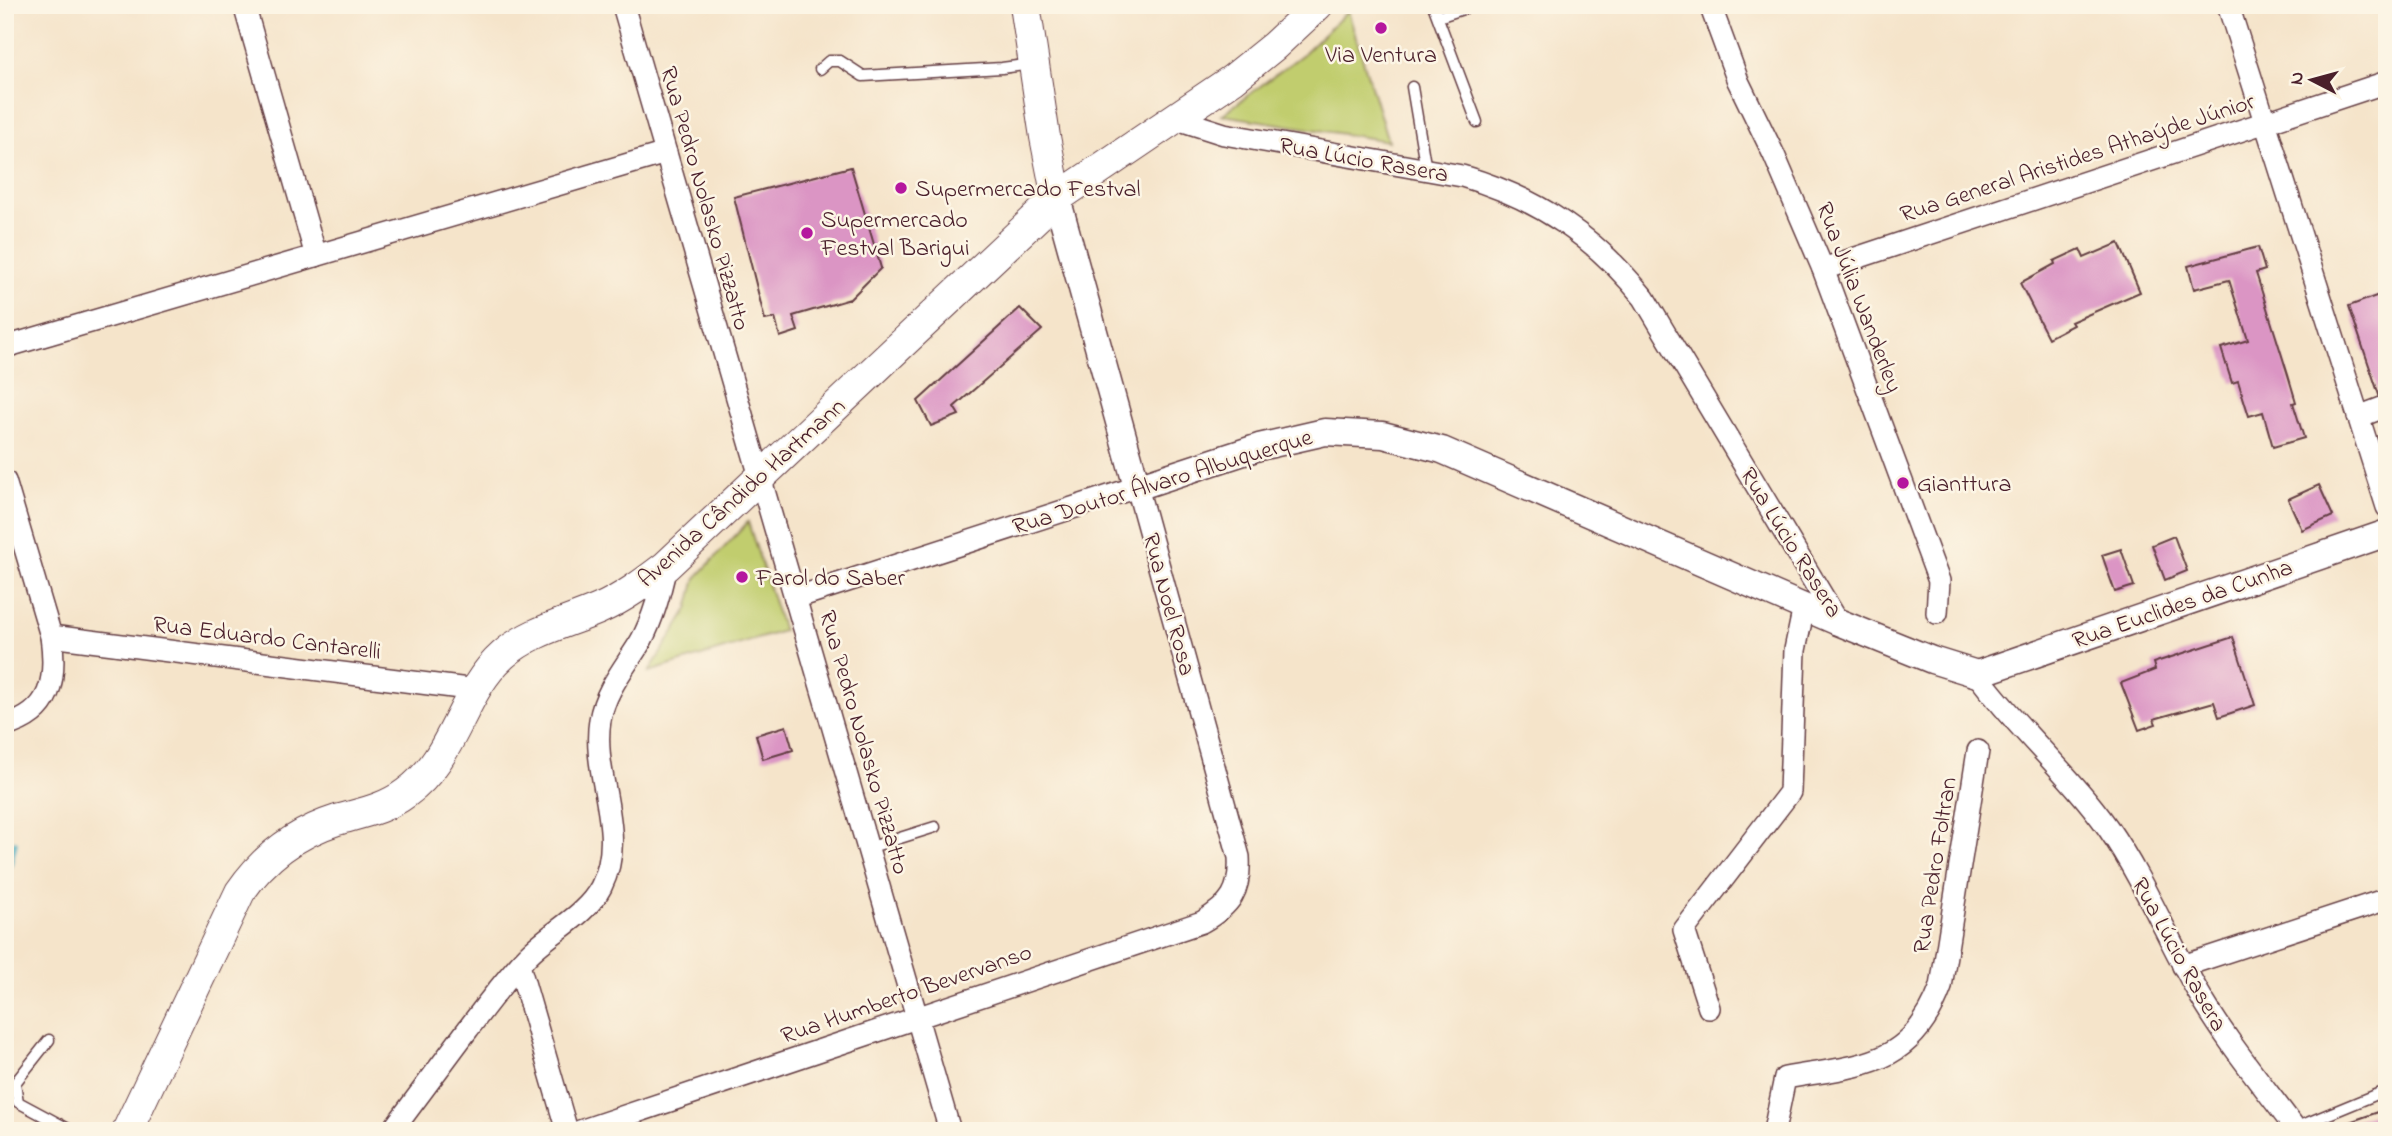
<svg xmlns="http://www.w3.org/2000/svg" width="2392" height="1136" viewBox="0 0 2392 1136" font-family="'Indie Flower',sans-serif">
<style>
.park{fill:#c1cd6e;stroke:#86764c;stroke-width:2}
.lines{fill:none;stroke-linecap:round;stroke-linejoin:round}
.stream{stroke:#40aabf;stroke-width:6}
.building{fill:#db95c4}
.service-casing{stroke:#643d43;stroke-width:13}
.minor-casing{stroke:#643d43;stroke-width:24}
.tertiary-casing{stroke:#643d43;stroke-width:29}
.secondary-casing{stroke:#643d43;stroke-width:32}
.service{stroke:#fff;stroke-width:10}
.minor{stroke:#fff;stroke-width:21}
.tertiary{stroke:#fff;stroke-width:26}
.secondary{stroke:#fff;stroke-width:30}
.poi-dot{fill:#b5179e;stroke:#fcf5e5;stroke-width:2.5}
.labels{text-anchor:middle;stroke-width:5;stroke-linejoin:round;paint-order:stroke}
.poi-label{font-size:24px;fill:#4a1f2b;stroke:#fcf5e5;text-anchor:start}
.street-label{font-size:24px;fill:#4a1f2b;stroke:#fcf5e5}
</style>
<rect width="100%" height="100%" fill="#fcf5e5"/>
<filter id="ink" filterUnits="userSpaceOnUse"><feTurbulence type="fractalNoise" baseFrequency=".0143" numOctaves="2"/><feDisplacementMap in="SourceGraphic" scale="14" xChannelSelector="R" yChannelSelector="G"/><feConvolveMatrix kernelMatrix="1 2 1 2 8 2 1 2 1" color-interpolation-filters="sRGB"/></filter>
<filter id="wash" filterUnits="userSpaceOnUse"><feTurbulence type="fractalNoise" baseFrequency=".00686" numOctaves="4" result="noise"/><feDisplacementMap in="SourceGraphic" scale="28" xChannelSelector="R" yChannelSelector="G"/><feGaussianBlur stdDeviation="1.57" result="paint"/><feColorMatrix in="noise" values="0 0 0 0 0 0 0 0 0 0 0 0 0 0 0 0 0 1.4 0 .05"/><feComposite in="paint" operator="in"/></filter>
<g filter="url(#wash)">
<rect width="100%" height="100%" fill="#f5e4ca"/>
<g class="park">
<polygon points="1348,11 1388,141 1222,115 1303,54"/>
<polygon points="748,522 783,631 649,672 688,609 696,578"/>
</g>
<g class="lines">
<polyline class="stream" points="5,883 15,843"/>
</g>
<g id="blocks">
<g class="building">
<polygon points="851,167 881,268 850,299 793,316 798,331 780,337 775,318 765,320 734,197"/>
<polygon points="2119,243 2140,292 2071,322 2073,325 2048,338 2020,283 2055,264 2054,261 2080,249 2084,258"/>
<polygon points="2258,247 2265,270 2256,273 2288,375 2296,402 2293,403 2304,438 2273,447 2263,412 2249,416 2238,381 2232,383 2221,348 2248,340 2229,280 2194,289 2188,266"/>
<polygon points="2387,292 2387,393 2379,395 2349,306"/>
<polygon points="1020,308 1042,330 954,407 959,415 931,426 918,401"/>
<polygon points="2319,485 2333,516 2302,530 2288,499"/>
<polygon points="2174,536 2187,571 2165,580 2152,545"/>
<polygon points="2121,549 2134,586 2115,592 2102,555"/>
<polygon points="2233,637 2255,705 2219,717 2214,702 2154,719 2156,724 2139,730 2121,683 2155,670 2153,663"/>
<polygon points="786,726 793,750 763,759 756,735"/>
<polygon points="2387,1109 2387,1131 2332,1131 2332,1128"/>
</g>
</g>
</g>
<g filter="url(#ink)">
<use href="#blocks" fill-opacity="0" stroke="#643d43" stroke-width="2"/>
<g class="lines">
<g class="service-casing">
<g id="service">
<polyline points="1433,5 1477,122"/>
<polyline points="1438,17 1475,5"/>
<polyline points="820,69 829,61 840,61 863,76 1002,68 1031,64"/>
<polyline points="1412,87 1426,170"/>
<polyline points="868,848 935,827"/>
<polyline points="49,1040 15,1083 18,1102 72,1131"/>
<polyline points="2295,1128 2387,1090"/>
</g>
</g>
<g class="minor-casing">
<g id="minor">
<polyline points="244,5 316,256"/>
<polyline points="623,5 950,1131"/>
<polyline points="1710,5 1738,81 1774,155 1823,269 1939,581 1937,613"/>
<polyline points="2228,5 2387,507"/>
<path d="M1177,119l47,15 238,42c76,22 133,61 182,122l194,324"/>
<polyline points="1823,269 2387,82"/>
<polyline points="5,347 666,153"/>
<polyline points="2358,417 2387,406"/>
<path d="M5,481l46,155c6,43 1,77 -46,90"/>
<polyline points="51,636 476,690"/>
<path d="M1977,674c40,55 92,99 131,154 36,52 59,110 90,164 28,49 65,93 99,139"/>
<polyline points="519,965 567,1131"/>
<polyline points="2183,966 2387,899"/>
<polyline points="1709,1008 1684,930 1790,792 1795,650 1804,607"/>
<path d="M392,1131c25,-34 51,-68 76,-102 19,-25 38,-51 60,-74 22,-23 58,-39 73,-68 28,-55 -10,-110 -1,-167 5,-30 26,-54 41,-79 13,-24 19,-49 25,-75"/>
<path d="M580,1131l622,-209c29,-17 39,-31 37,-65l-102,-370 -342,111"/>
<path d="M1774,1131l11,-53c75,-13 126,-10 156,-91l37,-236"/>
</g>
</g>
<g class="tertiary-casing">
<polyline id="tertiary" points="1057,198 1137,487 1259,447 1325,432 1383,435 1442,450 1838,622 1932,660 1977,674 2387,533"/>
</g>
<g class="secondary-casing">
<g id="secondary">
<polyline points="1025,5 1045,137 1057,198"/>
<path d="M127,1131l113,-239c24,-35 56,-59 97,-72 24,-7 48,-11 69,-27 49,-35 54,-100 97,-138 27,-24 64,-32 96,-46 25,-11 46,-27 67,-43l391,-368 176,-119 41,-33 44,-41"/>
</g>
</g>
<use href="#service" class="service"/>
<use href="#minor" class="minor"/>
<use href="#tertiary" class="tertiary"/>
<use href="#secondary" class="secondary"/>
</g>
</g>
<g class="poi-dot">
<circle cx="1381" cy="28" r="7"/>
<circle cx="901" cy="188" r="7"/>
<circle cx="807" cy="233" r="7"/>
<circle cx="1903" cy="483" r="7"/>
<circle cx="742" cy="577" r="7"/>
</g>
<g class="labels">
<g class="poi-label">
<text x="1381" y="62" text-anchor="middle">Via Ventura</text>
<text x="915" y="196">Supermercado Festval</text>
<text x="821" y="227">Supermercado<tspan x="821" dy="28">Festval Barigui</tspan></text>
<text x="1917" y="491">Gianttura</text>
<text x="756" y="585">Farol do Saber</text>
</g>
<g class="street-label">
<text transform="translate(2077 157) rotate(-18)" y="8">Rua General Aristides Athaýde Júnior</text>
<text transform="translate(1364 159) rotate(10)" y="8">Rua Lúcio Rasera</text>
<text transform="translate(706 198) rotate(74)" y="8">Rua Pedro Nolasko Pizzatto</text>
<text transform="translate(1860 297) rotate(69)" y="8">Rua Júlia Wanderley</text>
<text transform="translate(1162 481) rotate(-17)" y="8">Rua Doutor Álvaro Albuquerque</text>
<text transform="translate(741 492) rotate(-42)" y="8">Avenida Cândido Hartmann</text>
<text transform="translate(1792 542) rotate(58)" y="8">Rua Lúcio Rasera</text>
<text transform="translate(2182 603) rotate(-19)" y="8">Rua Euclides da Cunha</text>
<text transform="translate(1170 604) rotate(75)" y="8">Rua Noel Rosa</text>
<text transform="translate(267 637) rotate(7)" y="8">Rua Eduardo Cantarelli</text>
<text transform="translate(865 742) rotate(74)" y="8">Rua Pedro Nolasko Pizzatto</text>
<text transform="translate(1934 865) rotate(-81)" y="8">Rua Pedro Foltran</text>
<text transform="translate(2180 954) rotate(61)" y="8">Rua Lúcio Rasera</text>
<text transform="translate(906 993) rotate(-19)" y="8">Rua Humberto Bevervanso</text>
</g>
</g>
<rect width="2392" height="1136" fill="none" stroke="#fcf5e5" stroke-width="28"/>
<g transform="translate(2312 80) rotate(276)" stroke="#fcf5e5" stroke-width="5" paint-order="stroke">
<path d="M0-5L12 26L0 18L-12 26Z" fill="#4a1f2b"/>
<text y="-10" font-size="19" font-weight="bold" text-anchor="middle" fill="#4a1f2b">N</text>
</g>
</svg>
